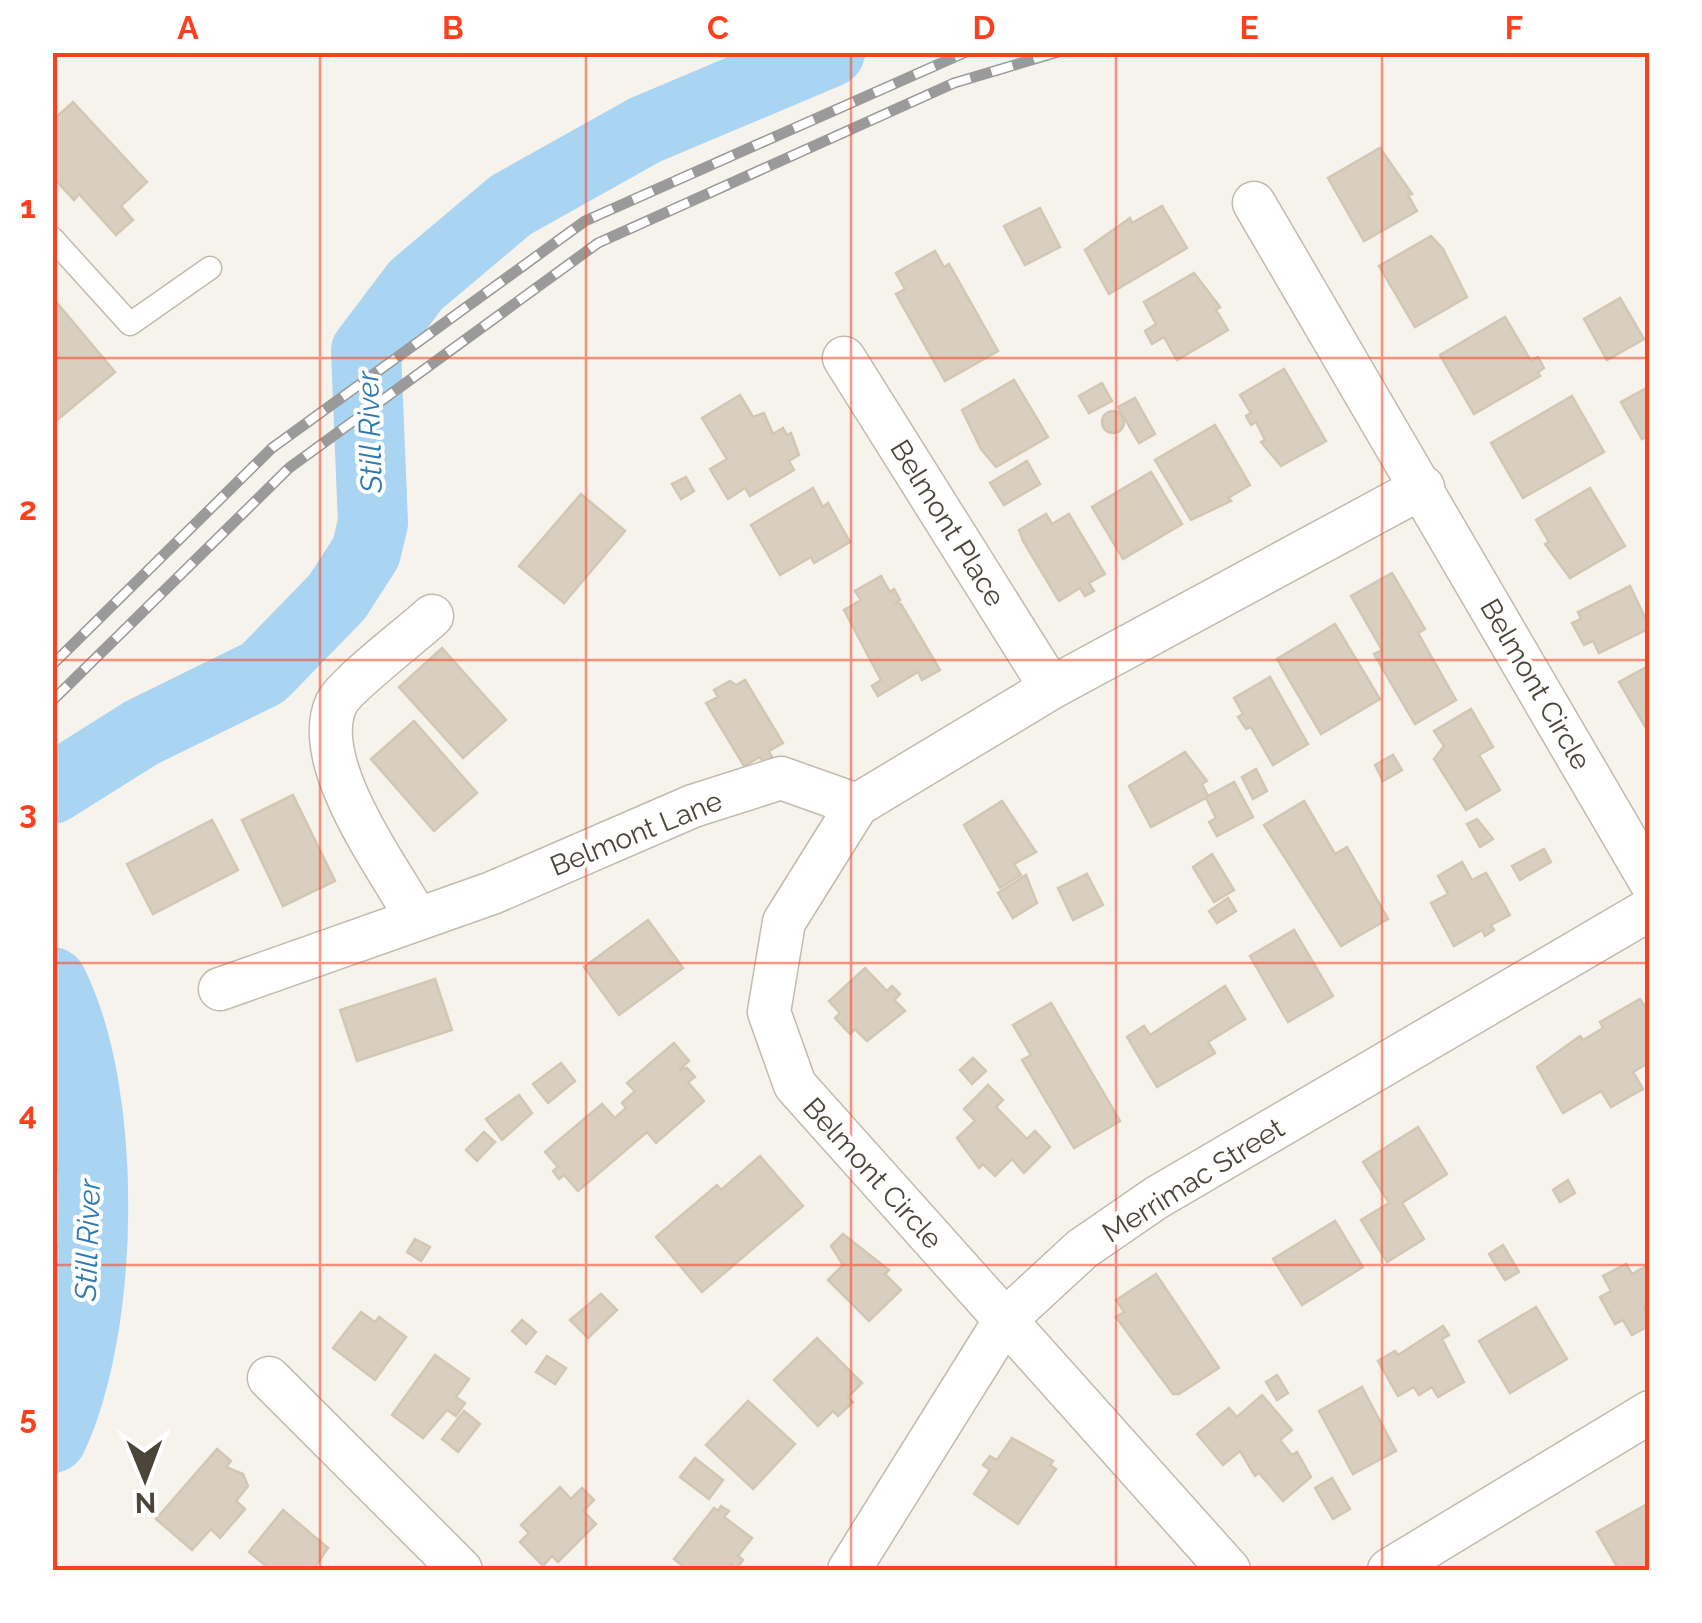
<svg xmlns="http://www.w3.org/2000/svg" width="1702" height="1623" viewBox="0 0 1702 1623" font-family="Raleway,sans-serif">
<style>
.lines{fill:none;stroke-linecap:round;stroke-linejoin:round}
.river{stroke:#a9d4f2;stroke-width:70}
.building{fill:#d8cfc1;stroke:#d3c7b4;stroke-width:2.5}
.service-casing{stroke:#c2bbae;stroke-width:25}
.minor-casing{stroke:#c2bbae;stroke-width:45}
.service{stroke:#fff;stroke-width:22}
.minor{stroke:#fff;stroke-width:42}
.rail-casing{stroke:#9a9a9a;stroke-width:11}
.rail{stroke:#fff;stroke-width:8;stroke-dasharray:22;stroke-linecap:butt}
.grid{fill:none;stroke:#fc3f1d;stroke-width:2.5;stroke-opacity:0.55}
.labels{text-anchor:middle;stroke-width:8;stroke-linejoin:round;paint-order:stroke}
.street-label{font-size:28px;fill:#4b4439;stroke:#fff}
.water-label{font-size:30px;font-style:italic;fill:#2e7ab2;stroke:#fff}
.neatline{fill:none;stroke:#fc3f1d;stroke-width:4}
.grid-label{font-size:32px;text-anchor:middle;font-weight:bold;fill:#fc3f1d}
</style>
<rect width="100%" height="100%" fill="#f6f3ec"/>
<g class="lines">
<g class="river">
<polyline points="52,789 141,733 263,673 337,597 366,552 373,523 366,351 416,285 511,205 645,130 830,52"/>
<path d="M52,982c57,112 53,344 0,456"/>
</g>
</g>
<g class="building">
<polygon points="73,102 147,182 121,206 133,220 116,235 79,194 74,200 52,176 52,121"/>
<polygon points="1380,148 1412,194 1408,195 1417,211 1364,241 1328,178"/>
<polygon points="1162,206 1187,248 1109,294 1085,250 1130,218 1132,223"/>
<polygon points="1040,208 1060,247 1025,265 1004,226"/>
<polygon points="1431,236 1443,249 1467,297 1415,327 1379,266"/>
<polygon points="935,251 944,267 949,264 998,351 945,381 896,294 905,289 896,273"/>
<polygon points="1194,273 1220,307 1216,310 1228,330 1177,360 1164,337 1152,344 1145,331 1156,324 1144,302"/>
<polygon points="53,298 115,372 52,424 52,298"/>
<polygon points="1620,298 1644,339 1607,360 1584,319"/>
<polygon points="1505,317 1531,361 1538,357 1544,368 1538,372 1540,376 1474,414 1440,355"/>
<polygon points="1284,369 1326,441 1281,466 1261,442 1265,440 1256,422 1251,425 1246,416 1251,413 1240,395"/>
<polygon points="1014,380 1048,437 996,467 981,449 962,410"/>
<polygon points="1102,383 1112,401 1089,413 1079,396"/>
<polygon points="1650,386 1650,435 1642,439 1621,402"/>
<polygon points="740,395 753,417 764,413 773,434 783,428 787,435 791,433 799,455 789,461 794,470 750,496 745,488 728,499 710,469 727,459 702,418"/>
<polygon points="1572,396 1604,452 1523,498 1491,443"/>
<polygon points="1135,398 1155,434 1139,443 1118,407"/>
<circle cx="1113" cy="422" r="11"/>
<polygon points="1215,425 1250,485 1228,498 1231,501 1191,520 1155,460"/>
<polygon points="1027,461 1040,484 1004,505 990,483"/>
<polygon points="1151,472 1182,524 1123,559 1092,507"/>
<polygon points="686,477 694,491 681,499 672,484"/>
<polygon points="813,488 823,507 828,503 850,542 814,563 811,557 780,575 751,525"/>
<polygon points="1590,488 1625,546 1570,578 1545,544 1549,542 1536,520"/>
<polygon points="581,494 625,531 564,603 519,566"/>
<polygon points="1046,514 1052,524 1069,514 1105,574 1089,583 1094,591 1085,596 1080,588 1059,601 1023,541 1019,530"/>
<polygon points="1392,573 1425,629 1418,633 1456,700 1415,724 1374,654 1382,650 1351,596"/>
<polygon points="881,576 890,592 894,589 900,600 896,603 901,604 940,670 922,680 918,672 878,696 872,686 881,680 844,610 861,600 855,591"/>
<polygon points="1630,586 1650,628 1599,653 1593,641 1584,645 1572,623 1581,619 1578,612"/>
<polygon points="1335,624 1380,699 1321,734 1277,659"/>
<polygon points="442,648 506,720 463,758 399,687"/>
<polygon points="1650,665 1650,735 1619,682"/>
<polygon points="1270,677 1308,744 1273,765 1251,727 1246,729 1238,717 1243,714 1234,698"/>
<polygon points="745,680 783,743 769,751 773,759 764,764 760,757 744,766 706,703 718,697 714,690 730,681 736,685"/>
<polygon points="1471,709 1493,747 1479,755 1500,790 1466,810 1434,759 1444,746 1434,731"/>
<polygon points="414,721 477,793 434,831 371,759"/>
<polygon points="1185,752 1207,781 1202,784 1208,796 1234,782 1253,817 1217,836 1209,822 1216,818 1206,798 1151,827 1129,786"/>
<polygon points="1393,755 1402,770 1383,781 1375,765"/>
<polygon points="1256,769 1267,791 1253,799 1242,777"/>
<polygon points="293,795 335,881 283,906 242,820"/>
<polygon points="1002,801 1036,852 1014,864 1021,875 1000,888 964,825"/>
<polygon points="1304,801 1335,854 1347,847 1388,919 1341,946 1264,825"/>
<polygon points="1477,819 1493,839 1480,847 1467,824"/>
<polygon points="212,820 238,870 153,914 127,864"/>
<polygon points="1544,849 1551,862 1520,880 1512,866"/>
<polygon points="1212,854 1234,890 1214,902 1193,867"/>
<polygon points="1462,862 1472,880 1486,873 1510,915 1491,925 1494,930 1485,936 1482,930 1454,946 1431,903 1448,894 1438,876"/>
<polygon points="1087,874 1103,905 1073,920 1058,888"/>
<polygon points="1026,875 1037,903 1013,918 998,893"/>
<polygon points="1228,898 1236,911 1217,923 1209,911"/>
<polygon points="648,920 683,968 619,1015 584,967"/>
<polygon points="1294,930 1333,996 1288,1022 1250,956"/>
<polygon points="865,968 887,991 892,986 900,994 894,1000 905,1011 867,1041 855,1029 850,1034 835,1018 840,1013 829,1001"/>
<polygon points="435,979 452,1030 357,1061 340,1010"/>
<polygon points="1225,986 1245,1019 1208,1042 1215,1053 1157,1087 1127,1037 1144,1026 1150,1035"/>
<polygon points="1640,999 1650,1014 1650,1062 1633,1072 1643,1089 1611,1107 1601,1091 1563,1113 1537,1067 1580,1036 1583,1040 1603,1028 1600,1022"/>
<polygon points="1051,1003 1120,1121 1074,1148 1022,1060 1031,1055 1013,1025"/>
<polygon points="674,1043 689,1061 679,1070 687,1068 695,1077 688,1082 704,1101 656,1143 647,1132 578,1191 564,1175 559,1179 553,1171 558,1167 545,1152 602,1104 615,1118 626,1108 622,1103 635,1091 627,1083"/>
<polygon points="973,1058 986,1071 972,1084 960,1070"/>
<polygon points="561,1063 575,1081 548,1103 533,1084"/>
<polygon points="988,1085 1003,1100 996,1107 1027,1139 1035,1131 1050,1147 1024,1173 1012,1159 995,1176 983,1164 979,1168 957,1138 975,1121 964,1109"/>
<polygon points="519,1095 532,1113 502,1140 486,1119"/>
<polygon points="1418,1127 1447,1174 1402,1203 1424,1239 1387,1262 1361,1220 1389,1203 1363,1162"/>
<polygon points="484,1132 495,1142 477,1161 466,1150"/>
<polygon points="760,1156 803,1206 702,1292 656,1237 717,1185 721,1190"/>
<polygon points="1568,1180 1575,1193 1560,1202 1553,1190"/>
<polygon points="1335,1221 1363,1267 1302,1305 1273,1259"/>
<polygon points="843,1234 889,1270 885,1274 901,1290 869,1321 828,1280 843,1265 831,1246"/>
<polygon points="415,1239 430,1247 421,1261 407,1252"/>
<polygon points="1503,1245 1519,1272 1505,1280 1489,1254"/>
<polygon points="1626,1264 1632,1274 1650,1264 1650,1308 1644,1307 1650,1325 1632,1335 1623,1320 1615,1324 1600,1297 1611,1291 1603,1276"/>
<polygon points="1156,1274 1219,1368 1179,1394 1173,1394 1116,1317 1124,1312 1116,1300"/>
<polygon points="601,1294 617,1310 588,1338 570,1320"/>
<polygon points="1536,1307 1567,1359 1510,1393 1479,1341"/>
<polygon points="361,1312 375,1322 379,1317 406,1337 375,1380 333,1348"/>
<polygon points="522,1320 536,1332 526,1344 512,1331"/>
<polygon points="1443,1326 1449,1335 1442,1339 1464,1382 1438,1397 1432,1387 1419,1395 1414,1387 1398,1396 1378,1361 1395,1351 1398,1355"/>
<polygon points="817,1338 862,1383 848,1397 853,1402 838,1416 833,1411 818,1426 774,1380"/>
<polygon points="435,1355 469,1379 456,1397 465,1403 456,1416 447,1410 423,1438 392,1415"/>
<polygon points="547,1356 566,1368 555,1384 536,1372"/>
<polygon points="1277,1375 1288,1393 1277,1400 1266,1382"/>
<polygon points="1362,1387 1396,1451 1353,1474 1319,1411"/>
<polygon points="1262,1395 1292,1430 1280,1440 1292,1455 1297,1452 1311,1477 1283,1501 1259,1473 1255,1476 1240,1451 1223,1465 1197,1434 1229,1408 1237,1417"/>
<polygon points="748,1401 795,1444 753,1489 706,1445"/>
<polygon points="464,1411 480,1424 458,1452 442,1439"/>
<polygon points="1012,1438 1053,1461 1050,1465 1056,1469 1018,1524 974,1494 990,1470 983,1465 990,1456 997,1460"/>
<polygon points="217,1449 231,1461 226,1467 243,1474 248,1486 236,1501 245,1509 220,1538 211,1529 192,1550 156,1519"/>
<polygon points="695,1458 723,1480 709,1499 680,1477"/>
<polygon points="1332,1478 1350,1509 1333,1519 1315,1488"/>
<polygon points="560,1487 571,1499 582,1488 594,1500 583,1511 596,1524 558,1562 552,1556 543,1566 520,1542 529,1533 521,1525"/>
<polygon points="1649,1503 1650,1570 1619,1570 1597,1532"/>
<polygon points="721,1506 729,1511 724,1517 752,1538 738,1556 743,1560 736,1569 731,1564 726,1570 688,1570 674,1559 714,1508 718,1511"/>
<polygon points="283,1510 328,1548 313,1570 271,1570 249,1552"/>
</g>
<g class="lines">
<g class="service-casing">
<polyline id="service" points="52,238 130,324 210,268"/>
</g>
<g class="minor-casing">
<g id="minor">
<polyline points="1254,203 1650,881"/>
<polyline points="844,358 1051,688"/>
<path d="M417,919c-29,-53 -107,-155 -81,-215 8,-18 78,-71 96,-88"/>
<polyline points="220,989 492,893 693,806 781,778 857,805"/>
<polyline points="269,1378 461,1570"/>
<polyline points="849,1570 1005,1320 1082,1249 1156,1198 1650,909"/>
<polyline points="1229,1570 795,1085 769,1012 784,922 857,805 1051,688 1423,487"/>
<polyline points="1389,1570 1650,1412"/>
</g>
</g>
<use href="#service" class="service"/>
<use href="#minor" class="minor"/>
<g class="rail-casing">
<g id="rail">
<polyline points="52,665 272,448 585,221 966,52"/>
<polyline points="52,701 289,468 598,243 954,83 1058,52"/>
</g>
</g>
<use href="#rail" class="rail"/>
</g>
<path class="grid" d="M320,52v1518M586,52v1518M851,52v1518M1116,52v1518M1382,52v1518M52,358h1598M52,660h1598M52,963h1598M52,1265h1598"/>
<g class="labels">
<g class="street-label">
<text transform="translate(948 523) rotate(58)" y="10">Belmont Place</text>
<text transform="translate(1536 684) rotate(60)" y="10">Belmont Circle</text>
<text transform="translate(636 833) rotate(-22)" y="10">Belmont Lane</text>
<text transform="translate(873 1173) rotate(48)" y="10">Belmont Circle</text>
<text transform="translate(1193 1180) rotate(-32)" y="10">Merrimac Street</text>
</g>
<g class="water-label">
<text transform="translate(370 432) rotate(-92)" y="10">Still River</text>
<text transform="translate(88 1240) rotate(-88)" y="10">Still River</text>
</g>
</g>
<rect width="1702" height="1623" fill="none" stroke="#ffffff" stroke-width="110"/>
<g transform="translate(145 1478) rotate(179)" stroke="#ffffff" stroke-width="8" paint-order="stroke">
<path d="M0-8L18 38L0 25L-18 38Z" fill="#4b4439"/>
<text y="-15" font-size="28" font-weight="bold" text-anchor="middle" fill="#4b4439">N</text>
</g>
<rect x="55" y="55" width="1592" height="1513" class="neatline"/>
<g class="grid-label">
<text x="188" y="39">A</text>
<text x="453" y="39">B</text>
<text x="718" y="39">C</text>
<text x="984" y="39">D</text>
<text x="1249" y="39">E</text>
<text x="1514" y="39">F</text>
<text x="28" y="218">1</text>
<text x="28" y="520">2</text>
<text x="28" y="823">3</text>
<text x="28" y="1125">4</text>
<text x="28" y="1428">5</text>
</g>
</svg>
